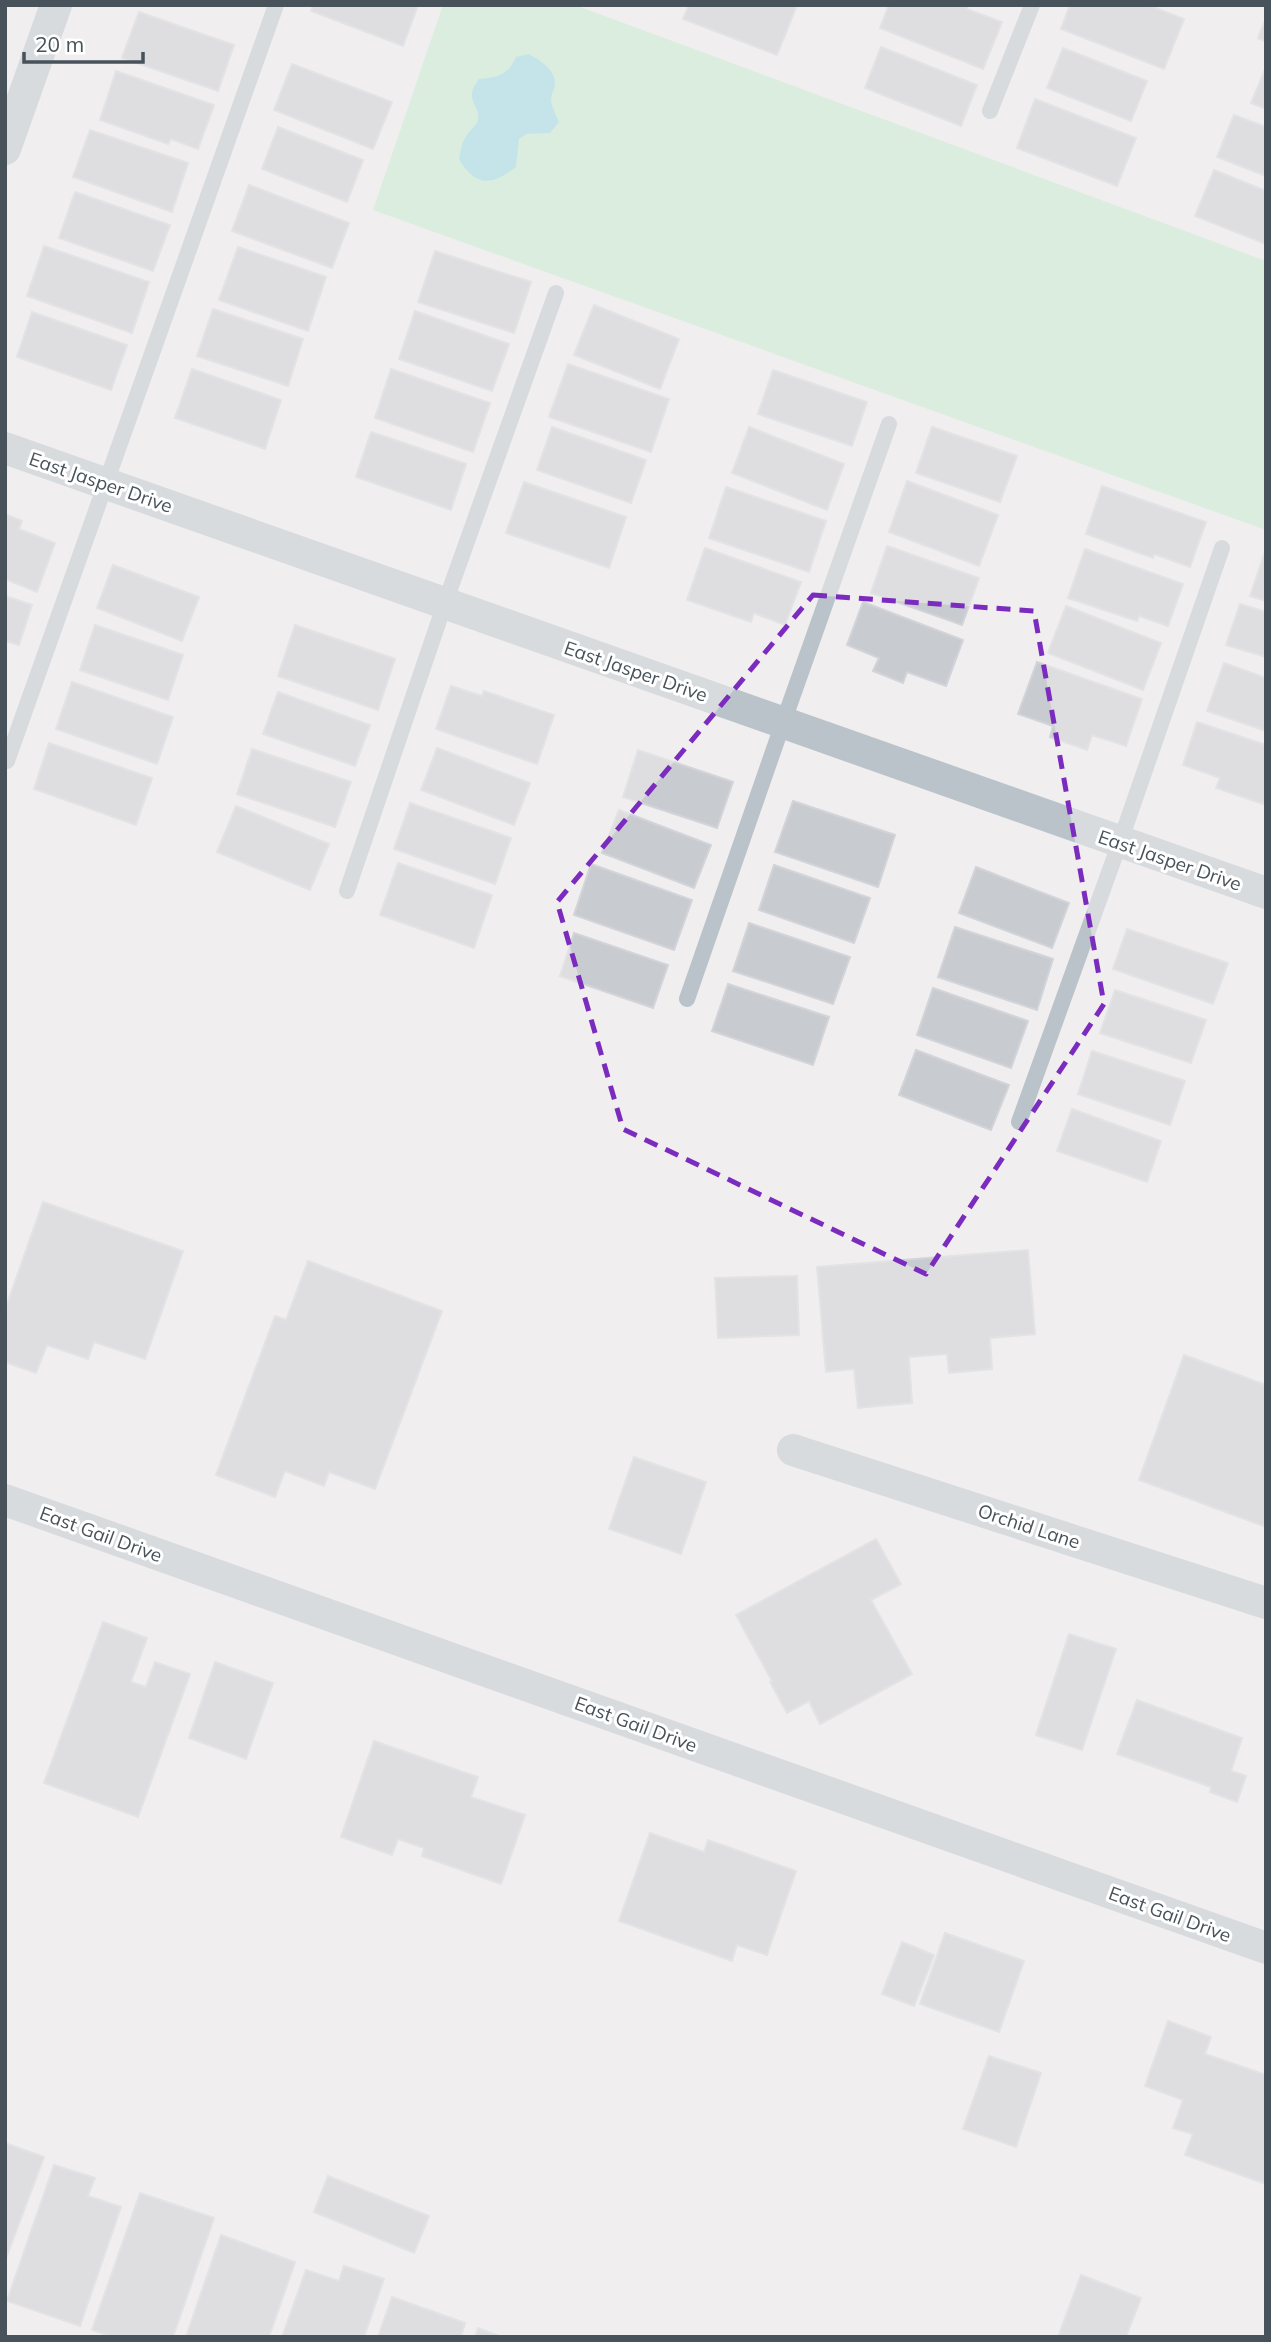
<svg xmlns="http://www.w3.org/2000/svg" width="1271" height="2342" viewBox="0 0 1271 2342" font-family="Mulish,sans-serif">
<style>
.green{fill:#bfebcd}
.water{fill:#8fd8e5}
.building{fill:#c8cbd0;stroke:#d2d4d9;stroke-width:2}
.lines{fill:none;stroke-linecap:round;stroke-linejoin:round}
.service{stroke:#bac3ca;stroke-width:16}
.minor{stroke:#bac3ca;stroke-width:32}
.marked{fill:none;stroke:#7b2cbf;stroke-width:5;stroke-dasharray:14 9;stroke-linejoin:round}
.labels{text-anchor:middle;stroke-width:6;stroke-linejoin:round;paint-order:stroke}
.street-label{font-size:19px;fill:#47525a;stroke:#fff}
</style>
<rect width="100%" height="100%" fill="#f0eeee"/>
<polygon class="green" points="443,5 575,5 1266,261 1266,530 373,210"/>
<path class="water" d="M529,54c10,6 26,15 26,29 0,6 -4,11 -4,17 1,8 5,15 8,22l-9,11 -24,1 -7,5 -3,28c-24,19 -41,20 -57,-8 2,-9 3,-18 9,-26 3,-4 9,-8 10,-13 3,-16 -16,-19 1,-41 19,-2 29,-4 37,-22z"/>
<g class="building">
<polygon points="313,5 418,5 403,46 311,11"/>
<polygon points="689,5 797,5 777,55 683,19"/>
<polygon points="889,5 968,5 967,9 1002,22 983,69 880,28"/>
<polygon points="1070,5 1148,5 1184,19 1164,69 1061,29"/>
<polygon points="139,12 234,45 218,91 122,58"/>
<polygon points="1266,18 1266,42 1258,38"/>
<polygon points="881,47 977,85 961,126 865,88"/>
<polygon points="1063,48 1147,81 1131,121 1047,88"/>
<polygon points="292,64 392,102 373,149 274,110"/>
<polygon points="1266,67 1266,109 1251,103"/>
<polygon points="116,71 214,105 198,149 171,139 168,144 100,120"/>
<polygon points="1035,99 1136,138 1117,186 1017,148"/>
<polygon points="1234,115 1266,127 1266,176 1217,157"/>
<polygon points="278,127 363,160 347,202 262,169"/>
<polygon points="90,130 188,163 172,212 73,177"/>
<polygon points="1214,170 1266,191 1266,244 1195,216"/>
<polygon points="249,185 349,223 332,268 232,231"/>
<polygon points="75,192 170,225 153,271 59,238"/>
<polygon points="44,246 149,282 132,333 27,296"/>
<polygon points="238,247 326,277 308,331 219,300"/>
<polygon points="435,251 531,282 514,333 418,302"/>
<polygon points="594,305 679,339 660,389 574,355"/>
<polygon points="213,309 303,339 288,386 197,356"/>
<polygon points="415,311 509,344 492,391 399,359"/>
<polygon points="32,312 127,345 111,390 17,357"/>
<polygon points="568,364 669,399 651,452 549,417"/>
<polygon points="192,369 281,400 265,449 175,418"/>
<polygon points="391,369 490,403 473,452 375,418"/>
<polygon points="773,370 867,402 852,446 758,414"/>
<polygon points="552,427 646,460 631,503 537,470"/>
<polygon points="749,427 844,464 827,510 732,473"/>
<polygon points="932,427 1017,456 1000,502 916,473"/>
<polygon points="371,432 466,464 451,510 356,477"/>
<polygon points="907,481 998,515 979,566 889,532"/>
<polygon points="524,482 626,517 609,568 506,533"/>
<polygon points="1102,486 1206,522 1190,567 1154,554 1153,558 1086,534"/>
<polygon points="726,487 826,521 809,572 709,538"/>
<polygon points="5,514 22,521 19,529 55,543 37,592 5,579"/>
<polygon points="887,546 979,578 962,625 871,593"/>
<polygon points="705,548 801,582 785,625 754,613 751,622 687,600"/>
<polygon points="1085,549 1183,584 1168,626 1139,616 1137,621 1068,598"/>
<polygon points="1266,549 1266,601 1250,596"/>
<polygon points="113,565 199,597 182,641 97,608"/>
<polygon points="5,596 32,605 19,645 5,641"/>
<polygon points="863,602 963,640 946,686 907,672 903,683 873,671 879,658 847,645"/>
<polygon points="1240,604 1266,612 1266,657 1226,645"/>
<polygon points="1066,606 1161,643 1143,690 1048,653"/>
<polygon points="95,625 183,655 168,700 80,670"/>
<polygon points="295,625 395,659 378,710 278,676"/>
<polygon points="1037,662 1142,699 1126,746 1092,735 1087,750 1050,737 1053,726 1018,714"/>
<polygon points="1224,663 1266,678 1266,731 1207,711"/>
<polygon points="72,682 173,717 157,764 56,729"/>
<polygon points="451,686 482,696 484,691 554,715 537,764 436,729"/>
<polygon points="278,692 370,725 355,766 263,734"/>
<polygon points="1197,722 1266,745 1266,805 1216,788 1220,778 1183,765"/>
<polygon points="49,743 152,778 136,825 34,789"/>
<polygon points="437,748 530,783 514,825 421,790"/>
<polygon points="252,749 351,782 335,827 237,794"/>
<polygon points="638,750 733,782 717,828 623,797"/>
<polygon points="793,801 895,835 878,887 775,852"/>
<polygon points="410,803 511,838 495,884 394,849"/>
<polygon points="236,806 329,844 310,890 217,852"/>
<polygon points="619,810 711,845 694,888 602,853"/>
<polygon points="398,863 492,895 474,948 380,915"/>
<polygon points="591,864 692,900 674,950 574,915"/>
<polygon points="774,865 870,898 854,943 759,910"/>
<polygon points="976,867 1069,903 1052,948 959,913"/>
<polygon points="749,923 850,957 833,1004 733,971"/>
<polygon points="955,927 1053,959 1037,1010 938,977"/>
<polygon points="1127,929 1228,963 1213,1004 1113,969"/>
<polygon points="574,933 668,965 653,1008 560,976"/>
<polygon points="728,984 829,1017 813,1065 712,1031"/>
<polygon points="933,988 1028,1021 1011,1068 917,1035"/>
<polygon points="1115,990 1206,1020 1191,1063 1100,1033"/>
<polygon points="916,1050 1009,1085 991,1130 899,1095"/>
<polygon points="1092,1051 1185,1081 1170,1125 1078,1094"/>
<polygon points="1072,1109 1161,1141 1147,1182 1057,1151"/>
<polygon points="43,1202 183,1251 145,1359 94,1342 88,1359 47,1345 36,1373 5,1362 5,1310"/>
<polygon points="1028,1250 1035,1334 990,1338 992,1369 949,1373 947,1354 909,1357 912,1403 858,1408 854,1369 826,1372 817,1267"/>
<polygon points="308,1261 442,1311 375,1489 329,1472 324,1486 285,1471 275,1497 216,1475 275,1316 286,1320"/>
<polygon points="797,1276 799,1335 718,1338 715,1278"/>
<polygon points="1184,1355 1266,1385 1266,1527 1139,1480"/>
<polygon points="634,1457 706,1482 681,1554 609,1529"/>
<polygon points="876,1539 901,1584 871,1600 912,1674 820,1724 809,1701 787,1713 770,1682 772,1681 736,1615"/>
<polygon points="103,1622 147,1638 131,1682 146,1687 155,1662 190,1674 138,1817 44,1783"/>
<polygon points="1069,1634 1116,1649 1082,1750 1036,1735"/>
<polygon points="215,1662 273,1683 246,1759 189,1738"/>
<polygon points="1137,1700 1242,1738 1231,1771 1246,1776 1237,1802 1210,1792 1211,1787 1117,1754"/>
<polygon points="374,1741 478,1777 471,1797 525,1815 501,1884 422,1856 424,1848 398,1839 392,1855 341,1837"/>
<polygon points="650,1833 704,1852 708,1840 796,1871 767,1955 737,1945 732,1961 619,1921"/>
<polygon points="945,1933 1024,1961 999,2032 920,2004"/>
<polygon points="902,1942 934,1955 914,2006 882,1994"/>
<polygon points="1168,2021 1211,2037 1205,2054 1266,2075 1266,2184 1185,2155 1193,2134 1173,2128 1183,2100 1145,2086"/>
<polygon points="989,2056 1041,2073 1016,2147 963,2129"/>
<polygon points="5,2143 44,2157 5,2261"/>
<polygon points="54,2165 95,2178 88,2196 121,2207 80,2326 7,2301"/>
<polygon points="328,2176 429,2216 414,2253 314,2212"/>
<polygon points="140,2193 214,2218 173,2337 112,2337 92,2330"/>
<polygon points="221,2235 295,2262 269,2337 186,2337"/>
<polygon points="344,2266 384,2279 364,2337 282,2337 306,2270 339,2281"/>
<polygon points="1081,2275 1141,2298 1126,2337 1058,2337"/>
<polygon points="392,2297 465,2323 461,2337 378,2337"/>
<polygon points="478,2328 502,2337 475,2337"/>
</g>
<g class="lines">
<g class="service">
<polyline points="990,111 1032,5"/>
<polyline points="7,761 276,5"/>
<polyline points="347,891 445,603 556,293"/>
<polyline points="687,999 783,723 889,424"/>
<polyline points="1019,1122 1120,842 1222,548"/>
</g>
<g class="minor">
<polyline points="5,149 56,5"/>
<polyline points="5,448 1266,893"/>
<polyline points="793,1450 1266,1603"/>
<polyline points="5,1500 1266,1948"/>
</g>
</g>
<path d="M0 0H1271V2342H0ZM813,595l221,16 70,393 -178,270 -303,-145 -66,-227z" fill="#f0eeee" fill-opacity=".55" fill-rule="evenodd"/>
<path class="marked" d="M813,595l221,16 70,393 -178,270 -303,-145 -66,-227z"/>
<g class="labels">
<g class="street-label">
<text transform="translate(101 482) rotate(19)" y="7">East Jasper Drive</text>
<text transform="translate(636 671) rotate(19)" y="7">East Jasper Drive</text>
<text transform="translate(1170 860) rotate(19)" y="7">East Jasper Drive</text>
<text transform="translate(1029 1526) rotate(18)" y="7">Orchid Lane</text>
<text transform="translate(101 1534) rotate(20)" y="7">East Gail Drive</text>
<text transform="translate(636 1724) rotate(20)" y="7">East Gail Drive</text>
<text transform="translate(1170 1914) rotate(20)" y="7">East Gail Drive</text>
</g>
</g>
<rect width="1271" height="2342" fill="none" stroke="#47525a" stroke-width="14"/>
<path d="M24 52v10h119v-10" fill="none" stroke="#47525a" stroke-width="3.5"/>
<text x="35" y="52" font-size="21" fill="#47525a" stroke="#ffffff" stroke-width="5" paint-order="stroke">20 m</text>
</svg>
